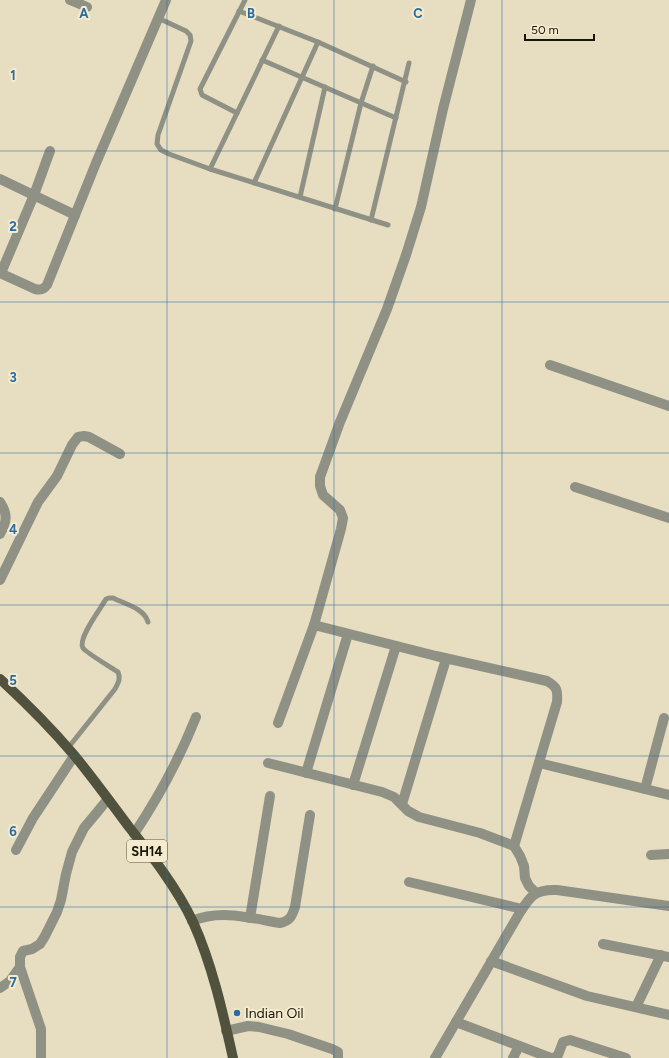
<svg xmlns="http://www.w3.org/2000/svg" width="669" height="1058" viewBox="0 0 669 1058" font-family="Figtree,sans-serif">
<style>
.lines{fill:none;stroke-linecap:round;stroke-linejoin:round}
.lane{stroke:#909185;stroke-width:5}
.street{stroke:#909185;stroke-width:10}
.primary{stroke:#50523d;stroke-width:10}
.grid{fill:none;stroke:#2b6ca2;stroke-width:1;stroke-opacity:0.55}
.poi-dot{fill:#2b6ca2;stroke:#f4ebcf;stroke-width:1.5}
.labels{text-anchor:middle;stroke-width:4;stroke-linejoin:round;paint-order:stroke}
.shield{fill:#f4ebcf;stroke:#5a5546;stroke-width:1}
.shield-label{font-size:13px;font-weight:bold;fill:#18150b}
.poi-label{font-size:14px;fill:#18150b;stroke:#f4ebcf;text-anchor:start}
.grid-label{font-size:13px;text-anchor:middle;font-weight:bold;fill:#2b6ca2;stroke:#f4ebcf;stroke-width:4;stroke-linejoin:round;paint-order:stroke}
</style>
<rect width="100%" height="100%" fill="#e7dec2"/>
<g class="lines">
<g class="lane">
<polyline points="239,11 318,42 406,82"/>
<polyline points="158,18 186,31 190,35 191,41 158,135 157,144 161,150 169,154 210,169 388,225"/>
<polyline points="262,60 396,118"/>
<polyline points="237,113 202,95 200,89 245,0"/>
<polyline points="210,169 279,26"/>
<polyline points="254,183 318,42"/>
<polyline points="300,197 325,87"/>
<polyline points="335,209 361,103 373,66"/>
<polyline points="371,220 409,63"/>
<path d="M68,748l47,-59c3,-6 6,-10 3,-17 -6,-4 -33,-20 -35,-24 -6,-9 18,-40 23,-49l3,-1h4c12,6 31,10 35,24"/>
</g>
<g class="street">
<polyline points="70,0 87,7"/>
<polyline points="0,179 75,215"/>
<path d="M0,273l35,16c5,1 8,1 12,-4l49,-122 70,-163"/>
<polyline points="1,273 34,195 50,151"/>
<polyline points="550,365 669,406"/>
<polyline points="575,487 669,518"/>
<path d="M0,502c8,12 7,20 0,32"/>
<polyline points="0,580 38,502 57,476 72,445 78,437 84,436 89,437 120,454"/>
<path d="M314,625l122,31 111,25c10,6 11,9 10,21l-43,144"/>
<polyline points="278,723 314,625 341,529 343,518 340,510 323,495 320,486 320,477 340,422 387,309 406,255 421,207 443,109 471,0"/>
<polyline points="268,763 382,792 394,797 408,811 419,817 480,833 514,846 520,856 524,866 525,878 529,886 536,893"/>
<polyline points="539,763 669,795"/>
<polyline points="306,773 348,634"/>
<polyline points="353,785 396,646"/>
<polyline points="645,789 664,718"/>
<polyline points="402,804 446,659"/>
<path d="M134,834c26,-39 45,-74 62,-117"/>
<polyline points="16,850 33,818 74,756"/>
<polyline points="651,855 669,854"/>
<polyline points="409,882 522,909"/>
<polyline points="250,918 270,796"/>
<path d="M192,921c29,-12 58,-3 88,2 10,-2 12,-7 15,-16l15,-92"/>
<polyline points="603,944 669,957"/>
<polyline points="491,961 587,996 669,1015"/>
<polyline points="0,988 10,981 20,967"/>
<polyline points="636,1007 661,955"/>
<polyline points="456,1022 551,1058"/>
<polyline points="226,1031 248,1026 259,1027 288,1034 332,1049 338,1052 338,1058"/>
<polyline points="41,1058 41,1029 20,967 20,957 23,951 32,949 40,944 45,936 57,912 61,900 66,874 72,852 84,828 108,799"/>
<path d="M435,1058l84,-144c11,-18 16,-25 38,-24l112,16"/>
<polyline points="513,1058 519,1046"/>
<polyline points="554,1058 558,1055 563,1042 570,1040 626,1058"/>
</g>
<path class="primary" d="M0,679c26,24 51,49 74,76 19,23 37,48 55,72 23,29 48,61 64,95 19,42 30,91 40,136"/>
</g>
<path class="grid" d="M167,0v1058M334,0v1058M502,0v1058M0,151h669M0,302h669M0,453h669M0,605h669M0,756h669M0,907h669"/>
<circle class="poi-dot" cx="237" cy="1013" r="4"/>
<g class="labels">
<rect class="shield" x="127" y="840" width="40" height="22" rx="3"/>
<g class="shield-label">
<text x="147" y="856">SH14</text>
</g>
<g class="poi-label">
<text x="245" y="1018">Indian Oil</text>
</g>
</g>
<g class="grid-label">
<text x="84" y="18">A</text>
<text x="251" y="18">B</text>
<text x="418" y="18">C</text>
<text x="13" y="80">1</text>
<text x="13" y="231">2</text>
<text x="13" y="382">3</text>
<text x="13" y="534">4</text>
<text x="13" y="685">5</text>
<text x="13" y="836">6</text>
<text x="13" y="987">7</text>
</g>
<path d="M525 34v6h69v-6" fill="none" stroke="#18150b" stroke-width="2"/>
<text x="531" y="34" font-size="12" fill="#18150b" stroke="#f4ebcf" stroke-width="3" paint-order="stroke">50 m</text>
</svg>
